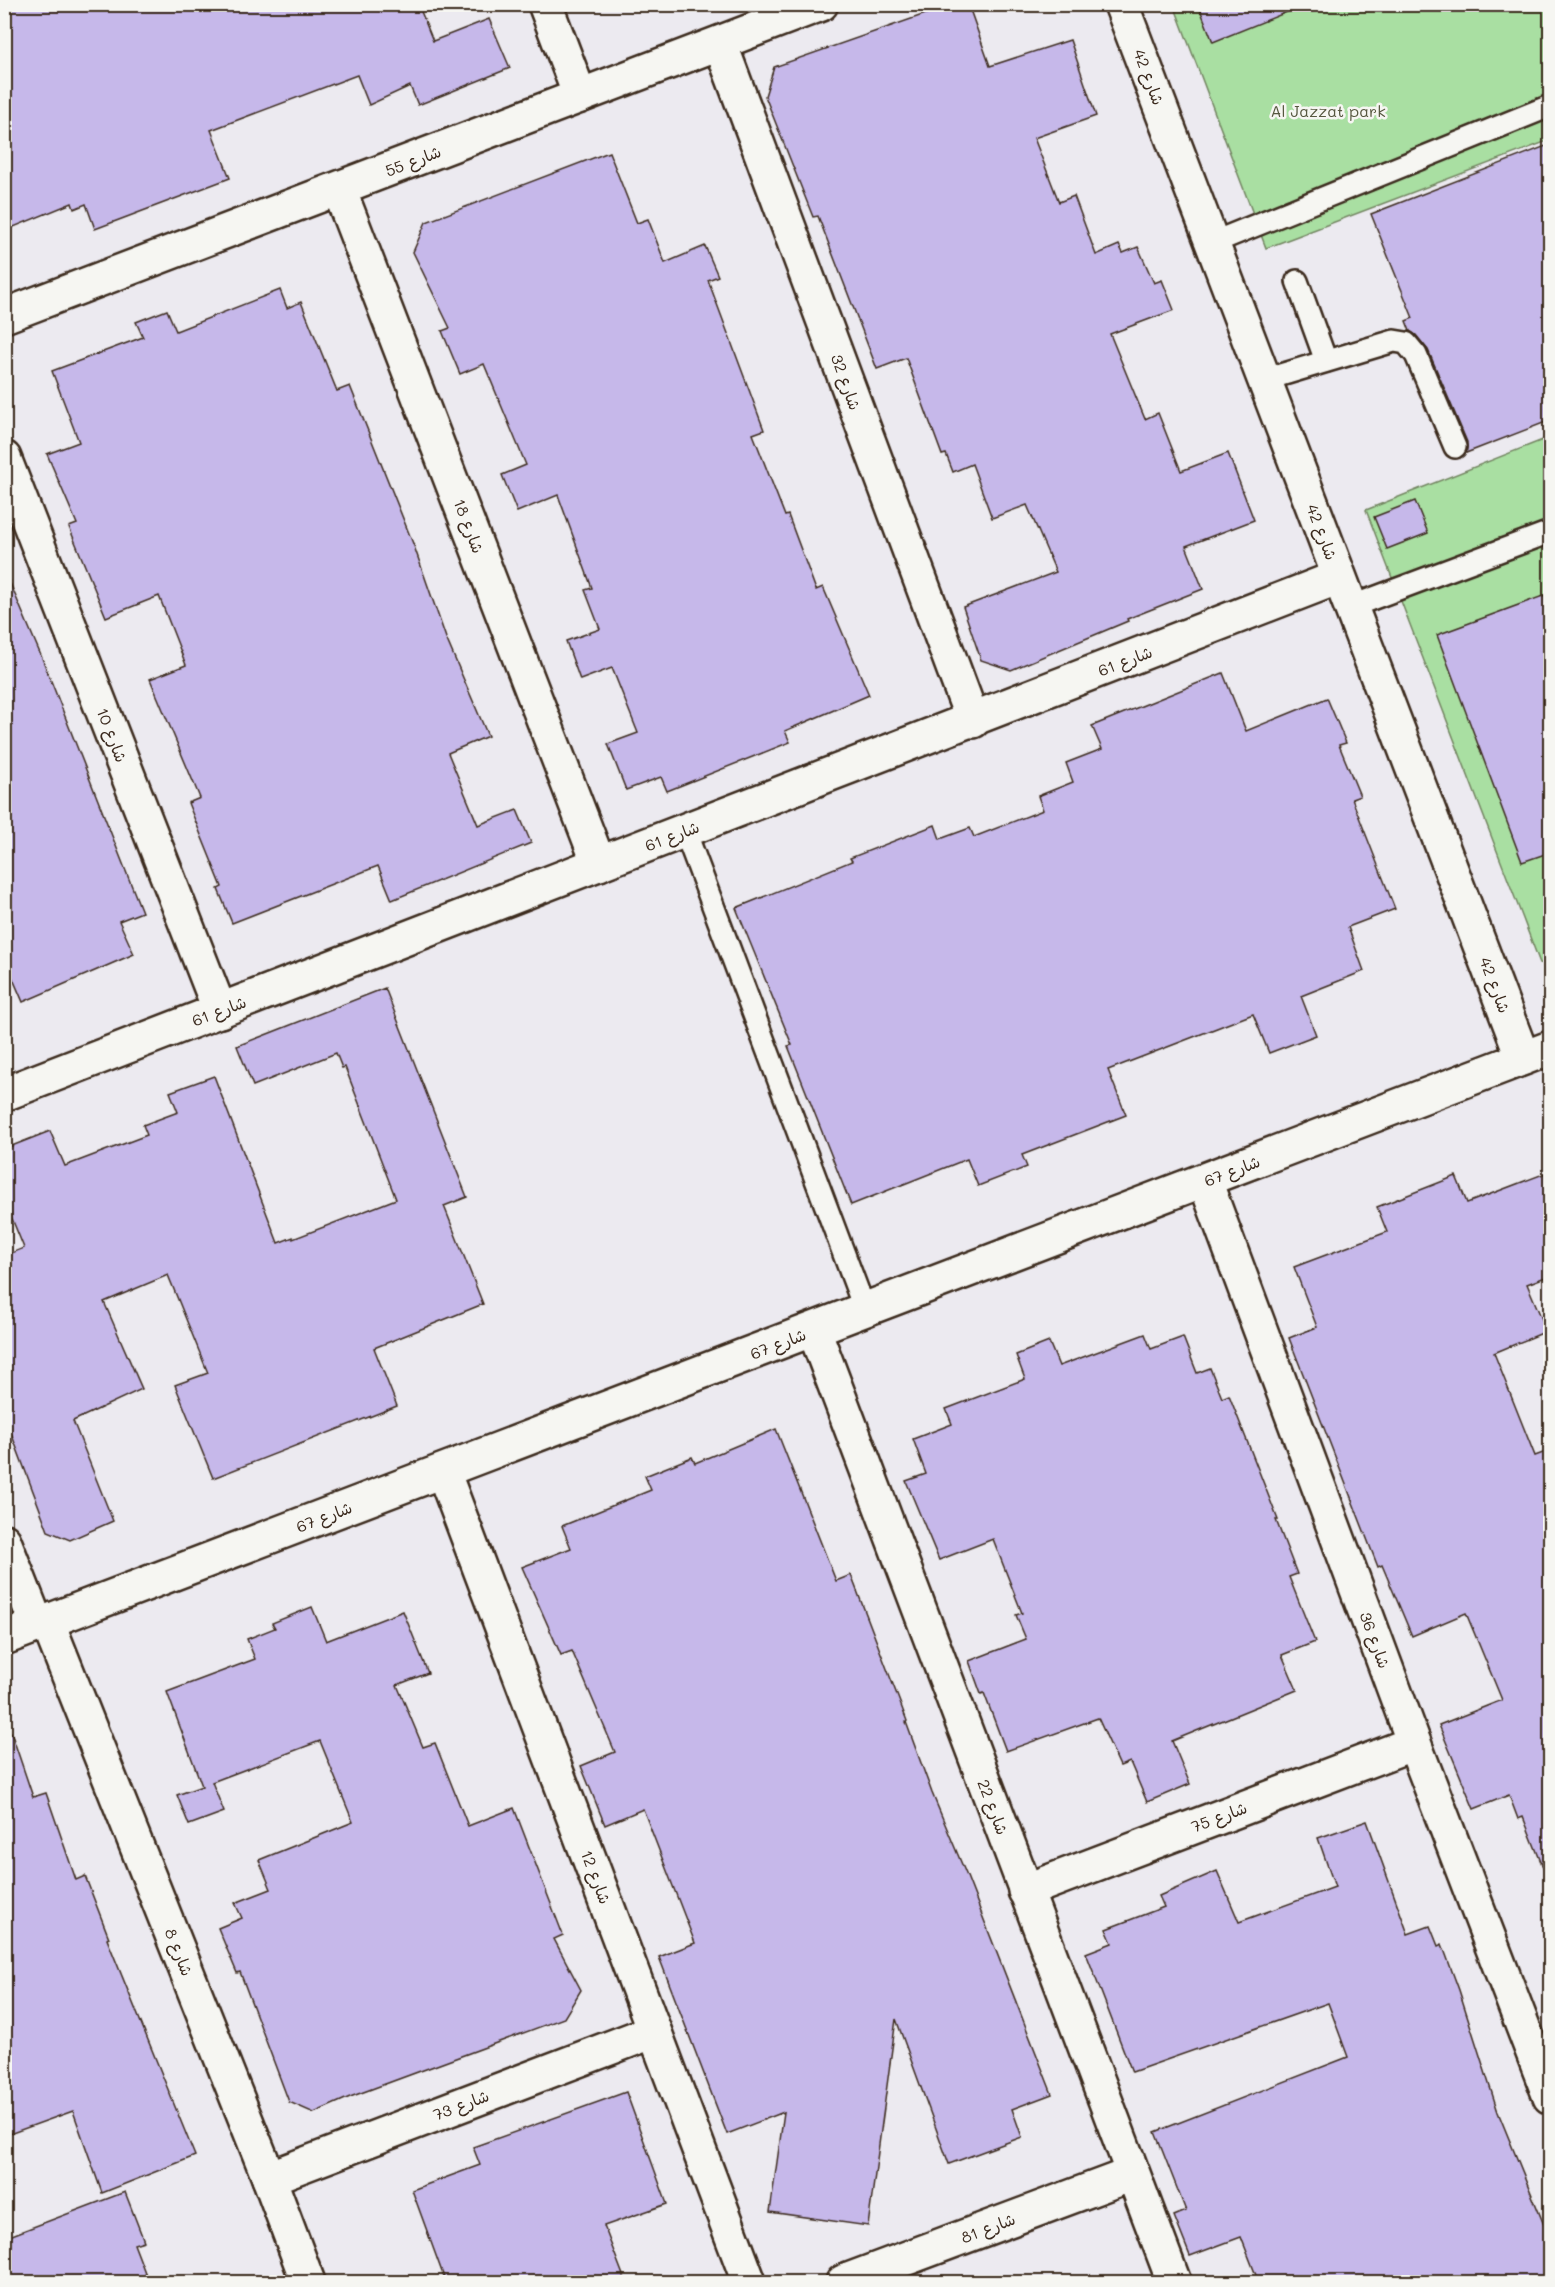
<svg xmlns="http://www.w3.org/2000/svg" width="1555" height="2287" viewBox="0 0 1555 2287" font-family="Mali,'Playpen Sans Arabic',sans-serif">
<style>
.green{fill:#a9dfa2;stroke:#728460;stroke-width:1.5}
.building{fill:#c6b8ea;stroke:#3b2a1e;stroke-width:1.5}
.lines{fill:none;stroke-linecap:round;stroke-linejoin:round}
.service-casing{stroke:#3b2a1e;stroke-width:26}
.minor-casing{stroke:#3b2a1e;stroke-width:38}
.service{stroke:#f6f6f2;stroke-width:21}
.minor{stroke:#f6f6f2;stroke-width:33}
.labels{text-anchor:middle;stroke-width:5;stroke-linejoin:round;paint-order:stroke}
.street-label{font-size:16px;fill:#3b2a1e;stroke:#f6f6f2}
.park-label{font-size:16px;fill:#56573f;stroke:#f6f6f2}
</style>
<rect width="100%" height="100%" fill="#eceaf0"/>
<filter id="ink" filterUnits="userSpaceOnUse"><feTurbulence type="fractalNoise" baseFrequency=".0167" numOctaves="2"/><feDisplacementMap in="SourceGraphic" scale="12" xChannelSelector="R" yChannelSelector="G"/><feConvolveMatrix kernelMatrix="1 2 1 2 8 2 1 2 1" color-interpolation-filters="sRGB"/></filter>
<g filter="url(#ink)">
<g class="green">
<polygon points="1174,5 1550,5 1550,140 1266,248"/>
<polygon points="1550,437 1550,965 1540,963 1366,510"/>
</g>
<g class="building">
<polygon points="4,4 418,4 433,41 489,19 510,68 418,105 410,86 369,105 357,75 211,130 230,178 95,229 86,204 74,209 72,203 4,231"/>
<polygon points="954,4 968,4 990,66 1070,40 1096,116 1034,138 1059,202 1074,196 1096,255 1119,245 1123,253 1138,247 1154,283 1162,280 1174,310 1110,334 1145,419 1158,413 1181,471 1228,453 1254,520 1186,546 1203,589 1127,619 1128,621 1011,670 981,660 963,607 1056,572 1027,505 992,518 972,464 953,472 946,454 942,455 906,358 877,369 818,216 813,217 765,96 774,67"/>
<polygon points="1198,4 1302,4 1302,6 1213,42"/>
<polygon points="1551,144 1551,420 1466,453 1467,442 1428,350 1416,335 1410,331 1406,321 1413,318 1371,214"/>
<polygon points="609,152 637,223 648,219 665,263 705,246 718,276 708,280 764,430 753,434 785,516 788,515 816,590 823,587 869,695 785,731 790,742 667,791 661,777 626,790 608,744 638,733 612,668 580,680 566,641 600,629 585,590 592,588 558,495 517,512 502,475 526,465 484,364 460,374 442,331 450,328 413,252 426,222"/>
<polygon points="280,290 287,308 301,302 337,391 350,386 414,546 446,638 488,736 448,753 478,825 517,810 531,843 392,900 378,866 232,923 218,889 222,887 188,803 200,798 150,679 186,665 159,596 106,617 69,527 77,524 47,454 79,442 52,371 143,337 136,322 167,310 176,331"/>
<polygon points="1415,501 1428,533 1387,549 1374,517"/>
<polygon points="4,569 42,658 142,912 119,921 134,954 23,1002 4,958"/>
<polygon points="1551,593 1551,852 1522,862 1437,635"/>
<polygon points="1223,673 1246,731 1327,698 1346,743 1339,745 1360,796 1352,799 1395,909 1348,927 1364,971 1301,996 1316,1035 1269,1053 1253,1014 1108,1070 1126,1115 1022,1155 1027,1167 978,1186 967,1159 851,1205 788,1046 792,1045 736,908 852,861 850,858 935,825 940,839 970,828 974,837 1043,810 1038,796 1073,782 1066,763 1102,749 1092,726"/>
<polygon points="385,988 467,1197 444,1206 483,1304 374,1348 397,1406 213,1478 175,1385 208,1373 168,1275 104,1302 142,1389 73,1421 113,1521 70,1540 48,1531 4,1414 4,1256 24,1248 4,1199 4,1149 50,1131 65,1166 147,1135 143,1125 178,1112 170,1092 214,1076 278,1243 293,1237 293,1239 396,1199 345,1067 342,1068 336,1053 253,1086 237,1046"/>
<polygon points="1551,1171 1551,1275 1527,1284 1547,1331 1494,1353 1535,1456 1551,1450 1549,1882 1523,1817 1518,1819 1509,1795 1474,1809 1439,1725 1502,1700 1466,1613 1412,1636 1382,1565 1378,1567 1289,1338 1317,1327 1294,1267 1387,1232 1377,1207 1456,1176 1467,1203"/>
<polygon points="1145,1334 1151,1349 1183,1337 1197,1373 1210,1368 1222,1398 1229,1395 1278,1520 1276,1520 1297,1574 1289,1577 1315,1642 1282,1655 1297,1690 1172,1741 1190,1784 1147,1802 1130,1762 1120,1766 1098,1718 1006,1751 984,1693 981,1694 969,1661 1026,1639 1016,1615 1022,1613 993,1539 939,1560 906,1481 926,1474 913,1439 952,1424 946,1409 1025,1379 1016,1355 1049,1342 1059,1366"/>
<polygon points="776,1429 836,1581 851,1575 907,1721 906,1722 932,1793 966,1874 1052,2094 1012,2109 1022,2137 949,2164 896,2019 868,2226 770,2212 784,2112 727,2134 659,1957 695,1943 643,1809 605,1825 581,1766 615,1752 572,1651 561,1655 522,1567 571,1548 562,1526 651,1490 645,1476 692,1457 695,1463"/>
<polygon points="312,1607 326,1641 403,1611 428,1673 397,1685 423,1747 435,1743 468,1826 514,1808 563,1935 554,1939 581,1990 564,2018 350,2097 314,2113 289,2102 240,1972 237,1973 218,1928 242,1918 235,1903 271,1889 259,1860 353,1822 320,1741 212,1782 224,1812 189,1825 177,1795 202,1786 167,1692 255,1659 247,1639 275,1628 272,1623"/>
<polygon points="11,1732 33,1797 46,1793 76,1880 85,1876 109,1938 107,1939 195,2156 102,2193 73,2111 4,2136 4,1733"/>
<polygon points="1367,1821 1408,1934 1430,1926 1438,1946 1442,1944 1459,1990 1498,2112 1551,2242 1551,2283 1259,2283 1241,2237 1190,2256 1174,2216 1186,2211 1155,2132 1348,2057 1328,2003 1132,2072 1086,1953 1112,1943 1106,1929 1164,1907 1159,1896 1217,1871 1239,1922 1335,1887 1318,1838"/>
<polygon points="626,2092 667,2204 604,2226 626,2283 446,2283 412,2190 480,2165 473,2147"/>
<polygon points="125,2192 144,2241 134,2244 149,2283 4,2283 4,2238"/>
</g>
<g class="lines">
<g class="service-casing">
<g id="service">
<polyline points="1212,243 1550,106"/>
<polyline points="1297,281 1326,361"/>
<polyline points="1264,380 1394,341 1406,343 1416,355 1455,447"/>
<polyline points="1350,607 1550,532"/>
<polyline points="685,831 865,1310"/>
</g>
</g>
<g class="minor-casing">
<g id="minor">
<polyline points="545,4 580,96"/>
<polyline points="1121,4 1523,1058"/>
<polyline points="720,43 973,721"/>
<polyline points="339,189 599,864"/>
<polyline points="4,316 821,4"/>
<polyline points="4,458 220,1011"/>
<polyline points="4,1094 1339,577"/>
<polyline points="1205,1181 1414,1743 1550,2097"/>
<polyline points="814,1330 1174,2282"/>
<polyline points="443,1471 749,2282"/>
<polyline points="4,1541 37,1625"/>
<polyline points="47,1621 269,2178 308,2282"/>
<polyline points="4,1638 1550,1048"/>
<polyline points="1025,1891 1414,1743"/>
<polyline points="269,2178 654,2031"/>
<polyline points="843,2282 1132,2174"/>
</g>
</g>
<use href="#service" class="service"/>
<use href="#minor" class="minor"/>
</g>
</g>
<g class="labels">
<g class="street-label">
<text transform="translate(1149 77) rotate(69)" y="6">شارع 42</text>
<text transform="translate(413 161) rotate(-21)" y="6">شارع 55</text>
<text transform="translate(846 382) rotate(70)" y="6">شارع 32</text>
<text transform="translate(469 526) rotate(69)" y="6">شارع 18</text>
<text transform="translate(1322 532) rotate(69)" y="6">شارع 42</text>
<text transform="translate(1125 661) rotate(-21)" y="6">شارع 61</text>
<text transform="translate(112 735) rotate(69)" y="6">شارع 10</text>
<text transform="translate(672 836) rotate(-21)" y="6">شارع 61</text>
<text transform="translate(1495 985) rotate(69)" y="6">شارع 42</text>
<text transform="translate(219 1011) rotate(-21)" y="6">شارع 61</text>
<text transform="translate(1232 1171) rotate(-21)" y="6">شارع 67</text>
<text transform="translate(778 1344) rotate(-21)" y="6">شارع 67</text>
<text transform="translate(324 1517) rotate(-21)" y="6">شارع 67</text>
<text transform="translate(1375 1640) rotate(70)" y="6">شارع 36</text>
<text transform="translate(993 1807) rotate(69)" y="6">شارع 22</text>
<text transform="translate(1219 1817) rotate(-21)" y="6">شارع 75</text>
<text transform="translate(596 1877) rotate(69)" y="6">شارع 12</text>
<text transform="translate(179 1952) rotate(68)" y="6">شارع 8</text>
<text transform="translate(461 2105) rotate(-21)" y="6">شارع 73</text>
<text transform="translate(988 2228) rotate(-21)" y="6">شارع 81</text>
</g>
<g class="park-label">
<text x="1328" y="117">Al Jazzat park</text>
</g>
</g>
<rect width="1555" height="2287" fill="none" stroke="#f6f6f2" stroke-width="24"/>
<rect x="12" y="12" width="1531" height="2263" fill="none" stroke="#3b2a1e" stroke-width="2" filter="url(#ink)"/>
</svg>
